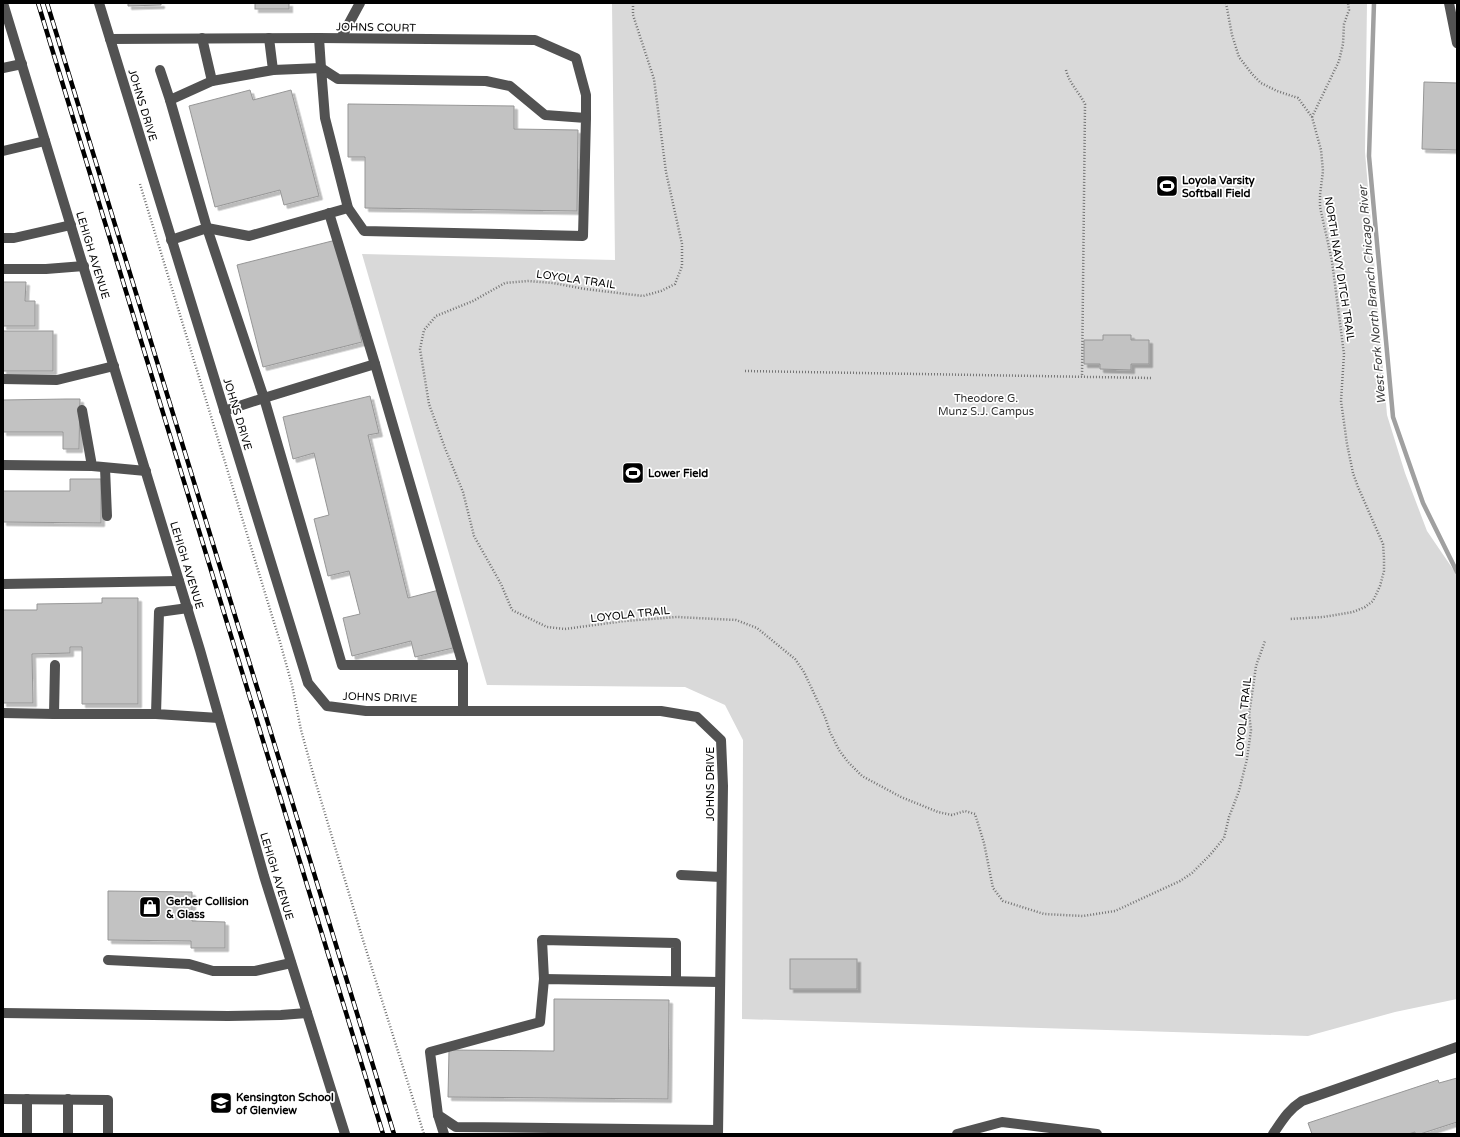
<svg xmlns="http://www.w3.org/2000/svg" width="1460" height="1137" viewBox="0 0 1460 1137" font-family="'Varela Round',sans-serif">
<style>
.green{fill:#d9d9d9}
.lines{fill:none;stroke-linecap:round;stroke-linejoin:round}
.stream{stroke:#a0a0a0;stroke-width:4.5}
.building{fill:#c2c2c2;stroke:#969696;filter:url(#shadow)}
.path{stroke:#747474;stroke-width:2.5;stroke-dasharray:1 2;stroke-linecap:butt}
.minor{stroke:#525252;stroke-width:10}
.rail-casing{stroke:#000;stroke-width:4.5}
.rail{stroke:#fff;stroke-width:3;stroke-dasharray:9;stroke-linecap:butt}
.labels{text-anchor:middle;stroke-width:3.5;stroke-linejoin:round;paint-order:stroke}
.street-label{font-size:11px;fill:#000;stroke:#fff}
.poi-label{font-size:11px;font-weight:bold;fill:#000;stroke:#fff;text-anchor:start}
.park-label{font-size:11px;fill:#303030;stroke:#fff}
.water-label{font-size:12px;font-style:italic;fill:#414141;stroke:#fff}
</style>
<defs>
<filter id="shadow"><feDropShadow dx="3.5" dy="3.5" stdDeviation="0" flood-color="#0004"/></filter>
</defs>
<rect width="100%" height="100%" fill="#fff"/>
<polygon class="green" points="612,3 1367,3 1365,152 1387,415 1405,473 1427,531 1457,575 1457,999 1395,1012 1308,1036 742,1019 743,740 725,705 685,687 487,685 362,254 615,260"/>
<g class="lines">
<polyline class="stream" points="1374,3 1369,156 1393,417 1423,503 1457,572"/>
</g>
<g class="building">
<polygon points="128,3 161,3 161,5 128,6"/>
<rect x="255" y="3" width="34" height="6"/>
<polygon points="1424,82 1457,83 1457,150 1422,149"/>
<polygon points="250,90 253,100 291,90 319,196 284,205 280,190 215,207 189,106"/>
<polygon points="348,104 514,106 514,129 578,130 577,211 365,208 365,157 348,157"/>
<polygon points="336,240 362,342 263,367 237,265"/>
<polygon points="3,282 26,282 25,301 35,301 35,326 3,326"/>
<rect x="3" y="331" width="50" height="40"/>
<polygon points="1103,335 1131,335 1131,340 1149,340 1149,364 1131,364 1131,370 1100,369 1100,364 1084,364 1084,340 1103,340"/>
<polygon points="370,396 379,433 368,435 408,598 439,590 453,648 415,657 411,641 352,656 343,618 360,614 349,571 328,576 314,519 329,515 314,453 293,459 283,417"/>
<polygon points="66,399 80,399 79,449 63,449 63,432 3,432 3,400"/>
<polygon points="70,479 101,479 101,523 3,522 3,491 70,491"/>
<polygon points="102,598 138,598 138,704 82,704 82,647 70,647 70,653 32,654 33,703 3,703 3,610 37,610 37,604 102,603"/>
<polygon points="108,891 192,892 192,921 225,922 225,948 191,948 191,941 108,940"/>
<rect x="790" y="959" width="67" height="30"/>
<polygon points="554,999 669,1000 668,1099 448,1097 449,1050 554,1051"/>
<polygon points="1457,1078 1457,1122 1420,1134 1415,1134 1415,1132 1408,1134 1312,1134 1308,1123 1438,1080 1439,1083"/>
</g>
<g class="lines">
<g class="path">
<polyline points="633,3 633,15 654,79 666,172 682,244 682,266 675,284 661,291 643,296 585,289 553,283 529,281 505,283 473,301 436,316 424,330 420,349 429,404 445,448 463,492 474,536 501,584 512,610 547,627 565,629 624,621 677,617 736,620 757,628 795,659 804,672 825,717 830,732 839,750 848,762 862,776 901,797 938,812 952,815 965,811 975,814 984,843 993,888 1003,901 1044,914 1083,916 1115,911 1180,881 1192,873 1210,855 1224,838 1229,817 1239,791 1247,759 1251,730 1249,714 1253,687 1256,666 1265,641"/>
<polyline points="1226,3 1232,35 1239,57 1252,74 1261,83 1277,91 1298,98 1312,117 1321,150 1323,171 1320,195 1320,207 1332,261 1344,354 1341,401 1347,444 1353,473 1358,487 1383,544 1384,558 1384,571 1380,586 1373,601 1365,607 1353,612 1323,617 1289,619"/>
<path d="M1066,70c3,13 13,22 19,34l-3,273"/>
<polyline points="1312,117 1339,61 1343,44 1344,24 1349,10 1348,3"/>
<polyline points="140,184 280,642 292,685 301,730 314,777 363,940 424,1134"/>
<polyline points="745,371 1152,378"/>
</g>
<g class="minor">
<polyline points="3,3 200,650 264,876 345,1134"/>
<polyline points="99,3 308,683 327,706 366,711 661,711 697,717 721,740 723,786 718,1134"/>
<polyline points="1449,3 1457,43"/>
<polyline points="341,38 360,3"/>
<polyline points="110,39 319,38 535,40 576,58 586,95 586,118"/>
<polyline points="3,68 22,64"/>
<polygon points="321,68 338,79 486,81 510,86 545,115 586,118 583,236 364,231 348,208 325,118"/>
<polyline points="160,70 170,100"/>
<polyline points="273,70 321,68 319,38"/>
<polyline points="212,81 273,70 269,38"/>
<polyline points="3,151 45,141"/>
<polyline points="207,228 264,398 375,364 329,213"/>
<polyline points="207,228 249,236 348,208"/>
<polyline points="3,238 14,238 71,225"/>
<polyline points="171,240 207,228 170,100 212,81 202,38"/>
<polyline points="3,269 46,269 84,266"/>
<polyline points="375,364 463,665"/>
<polyline points="3,379 57,380 114,366"/>
<polyline points="82,410 92,466 146,471"/>
<polyline points="224,411 264,398 342,665 463,665 463,711"/>
<polyline points="3,465 92,466"/>
<polyline points="105,468 107,516"/>
<polyline points="3,584 179,581"/>
<polyline points="188,608 159,612 156,714 219,718"/>
<polyline points="55,665 54,714 156,714"/>
<polyline points="3,713 54,714"/>
<polyline points="681,875 721,877"/>
<polyline points="108,960 189,964 213,971 255,971 291,963"/>
<polyline points="544,979 542,940 676,943 676,981"/>
<polyline points="3,1013 228,1016 281,1015 307,1013"/>
<polyline points="3,1099 108,1100 108,1134"/>
<polyline points="27,1099 27,1134"/>
<polyline points="438,1115 444,1134"/>
<polyline points="718,1130 456,1127 438,1115 430,1052 540,1022 544,979 720,982"/>
<polyline points="68,1134 68,1099"/>
<polyline points="957,1134 1002,1122 1097,1134"/>
<path d="M1273,1134c9,-13 15,-24 29,-33l155,-54"/>
</g>
<g class="rail-casing">
<g id="rail">
<polyline points="38,3 383,1134"/>
<polyline points="47,3 394,1134"/>
</g>
</g>
<use href="#rail" class="rail"/>
</g>
<defs>
<g id="stadium-square" transform="scale(1.15)"><rect x="-9" y="-9" width="18" height="18" rx="4" fill="#000" stroke="#fff"/><path d="M0-5a6.5 5 0 1 0 0 10a6.5 5 0 1 0 0-10ZM-3.5-1.8h7v3.6h-7Z" fill="#fff"/></g>
<g id="shop-square" transform="scale(1.15)"><rect x="-9" y="-9" width="18" height="18" rx="4" fill="#000" stroke="#fff"/><path d="M-5-2.5h2.3a2.7 3.5 0 0 1 5.4 0H5L5.5 6h-11ZM-1.5-2.5h3a1.5 2.3 0 0 0-3 0Z" fill="#fff"/></g>
<g id="school-square" transform="scale(1.15)"><rect x="-9" y="-9" width="18" height="18" rx="4" fill="#000" stroke="#fff"/><path d="M0-5L7-2L0 1L-7-2ZM-4 1L0 2.5L4 1V4Q0 6-4 4Z" fill="#fff"/></g>
</defs>
<g fill-rule="evenodd">
<use href="#stadium-square" x="1167" y="186"/>
<use href="#stadium-square" x="633" y="473"/>
<use href="#shop-square" x="150" y="907"/>
<use href="#school-square" x="221" y="1103"/>
</g>
<g class="labels">
<g class="street-label">
<text transform="translate(376 27) rotate(1)" y="4">JOHNS COURT</text>
<text transform="translate(143 105) rotate(73)" y="4">JOHNS DRIVE</text>
<text transform="translate(93 255) rotate(73)" y="4">LEHIGH AVENUE</text>
<text transform="translate(1340 269) rotate(81)" y="4">NORTH NAVY DITCH TRAIL</text>
<text transform="translate(576 279) rotate(8)" y="4">LOYOLA TRAIL</text>
<text transform="translate(238 414) rotate(73)" y="4">JOHNS DRIVE</text>
<text transform="translate(187 565) rotate(73)" y="4">LEHIGH AVENUE</text>
<text transform="translate(630 614) rotate(-6)" y="4">LOYOLA TRAIL</text>
<text transform="translate(380 697) rotate(2)" y="4">JOHNS DRIVE</text>
<text transform="translate(1243 717) rotate(-84)" y="4">LOYOLA TRAIL</text>
<text transform="translate(710 784) rotate(-90)" y="4">JOHNS DRIVE</text>
<text transform="translate(277 876) rotate(73)" y="4">LEHIGH AVENUE</text>
</g>
<g class="poi-label">
<text x="1182" y="184">Loyola Varsity<tspan x="1182" dy="13">Softball Field</tspan></text>
<text x="648" y="477">Lower Field</text>
<text x="166" y="905">Gerber Collision<tspan x="166" dy="13">&amp; Glass</tspan></text>
<text x="236" y="1101">Kensington School<tspan x="236" dy="13">of Glenview</tspan></text>
</g>
<g class="park-label">
<text x="986" y="402">Theodore G.<tspan x="986" dy="13">Munz S.J. Campus</tspan></text>
</g>
<g class="water-label">
<text transform="translate(1372 295) rotate(-95)" y="4">West Fork North Branch Chicago River</text>
</g>
</g>
<rect width="1460" height="1137" fill="none" stroke="#000000" stroke-width="8"/>
</svg>
